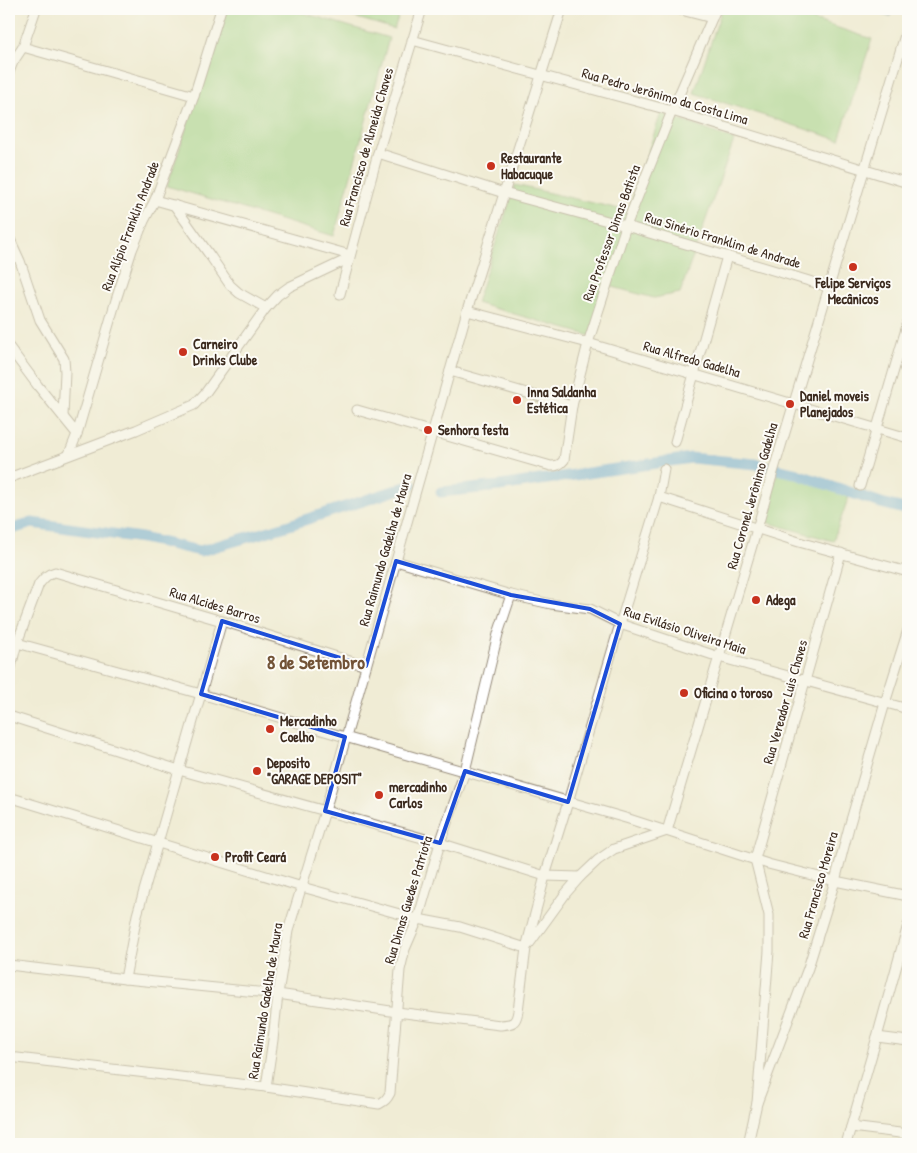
<svg xmlns="http://www.w3.org/2000/svg" width="917" height="1153" viewBox="0 0 917 1153" font-family="'Patrick Hand',sans-serif">
<style>
.green{fill:#98d184;stroke:#6a7e51}
.water{fill:#62a6d7;stroke:#4e687a}
.lines{fill:none;stroke-linecap:round;stroke-linejoin:round}
.canal{stroke:#62a6d7;stroke-width:11}
.street-casing{stroke:#968b7a;stroke-width:11}
.street{stroke:#fff;stroke-width:9}
.marked{fill:none;stroke:#1d4ed8;stroke-width:4;stroke-linejoin:round}
.poi-dot{fill:#c8321e;stroke:#fdfcf7;stroke-width:2}
.labels{text-anchor:middle;stroke-width:4;stroke-linejoin:round;paint-order:stroke}
.street-label{font-size:14px;fill:#3b2a1e;stroke:#fdfcf7}
.poi-label{font-size:14px;font-weight:bold;fill:#3b2a1e;stroke:#fdfcf7;text-anchor:start}
.district-label{font-size:19px;font-weight:bold;fill:#725337;stroke:#fdfcf7}
</style>
<rect width="100%" height="100%" fill="#fdfcf7"/>
<filter id="ink" filterUnits="userSpaceOnUse"><feTurbulence type="fractalNoise" baseFrequency=".02" numOctaves="2"/><feDisplacementMap in="SourceGraphic" scale="10" xChannelSelector="R" yChannelSelector="G"/><feConvolveMatrix kernelMatrix="1 2 1 2 8 2 1 2 1" color-interpolation-filters="sRGB"/></filter>
<filter id="wash" filterUnits="userSpaceOnUse"><feTurbulence type="fractalNoise" baseFrequency=".0096" numOctaves="4" result="noise"/><feDisplacementMap in="SourceGraphic" scale="20" xChannelSelector="R" yChannelSelector="G"/><feGaussianBlur stdDeviation="1.12" result="paint"/><feColorMatrix in="noise" values="0 0 0 0 0 0 0 0 0 0 0 0 0 0 0 0 0 1.4 0 .05"/><feComposite in="paint" operator="in"/></filter>
<g filter="url(#wash)">
<rect width="100%" height="100%" fill="#f0ecd5"/>
<g class="green">
<polygon points="226,9 290,9 389,38 334,236 167,186"/>
<polygon points="327,9 401,9 394,29"/>
<polygon points="722,9 780,9 872,39 839,140 694,93"/>
<polygon points="661,113 734,140 680,293 654,298 609,286 591,336 476,303 515,185 628,211"/>
<polygon points="777,472 849,496 833,541 766,522"/>
</g>
<polygon class="water" points="871,9 893,9 890,17 870,10"/>
<g class="lines">
<g class="canal">
<polyline points="441,492 499,486 691,458 756,464 794,473 881,503 908,510"/>
<polyline points="9,530 32,523 142,538 200,551 283,527 412,485"/>
</g>
</g>
</g>
<g filter="url(#ink)">
<g class="lines">
<g class="street-casing">
<g id="street">
<polyline points="36,9 23,47 194,96"/>
<polyline points="677,9 712,18"/>
<polyline points="412,40 672,111 908,183"/>
<polyline points="9,72 13,62 23,47"/>
<polyline points="378,153 504,193 626,226 829,287"/>
<polyline points="155,200 350,255"/>
<polyline points="174,205 211,257 230,285 239,293 266,308"/>
<polyline points="9,237 20,261 40,320 64,359 65,372 63,416"/>
<polyline points="340,294 378,153 422,9"/>
<polyline points="467,311 588,343 908,438"/>
<polyline points="9,347 38,386 77,434"/>
<polyline points="450,371 572,406"/>
<path d="M357,410l194,56c6,0 9,-1 13,-6l8,-54 16,-63 38,-117 46,-115 44,-102"/>
<polyline points="675,442 727,256"/>
<polyline points="69,454 77,434 116,300 132,250 144,221 155,200 194,96 221,9"/>
<polyline points="9,478 136,430 194,405 206,392 266,308 278,295 289,287 348,259"/>
<polyline points="860,486 908,322"/>
<polyline points="659,497 799,542 908,572"/>
<polyline points="396,561 511,595 551,604 590,609 620,624 719,657 908,709"/>
<polyline points="17,643 201,694 345,737 629,819 768,864 835,881 908,896"/>
<path d="M9,675l8,-32 22,-59c5,-6 8,-10 16,-12l167,49 144,45"/>
<polyline points="9,716 179,770 440,843 545,876 580,877"/>
<polyline points="9,797 302,887 418,919 460,927 526,948"/>
<polyline points="529,944 566,893 580,877 598,860 614,849 667,831 757,529 771,479 908,25"/>
<path d="M9,965l116,14 153,15 119,18 103,13c12,-1 16,-1 18,-14l8,-63 19,-72 23,-74 52,-178 39,-127 5,-28"/>
<polyline points="125,979 137,915 222,621"/>
<polyline points="877,1037 908,1041"/>
<polyline points="9,1057 266,1087 273,1040 278,994 288,931 325,811 467,311 562,9"/>
<path d="M266,1087l113,17c6,-3 8,-5 11,-11l10,-123 5,-21 13,-30 22,-76 25,-72 33,-137 13,-39"/>
<polyline points="757,1103 769,951 769,915 755,859 841,553"/>
<polyline points="851,1127 908,1134"/>
<polyline points="748,1144 757,1103 808,968 835,881 849,827 885,703 908,630"/>
<polyline points="846,1144 877,1037 908,925"/>
</g>
</g>
<use href="#street" class="street"/>
</g>
</g>
<path d="M0 0H917V1153H0ZM396,561l115,34 79,14 30,15 -52,178 -103,-31 -25,72 -115,-32 20,-74 -144,-43 21,-73 144,45z" fill="#f0ecd5" fill-opacity=".55" fill-rule="evenodd"/>
<path class="marked" d="M396,561l115,34 79,14 30,15 -52,178 -103,-31 -25,72 -115,-32 20,-74 -144,-43 21,-73 144,45z"/>
<g class="poi-dot">
<circle cx="491" cy="166" r="5"/>
<circle cx="853" cy="267" r="5"/>
<circle cx="183" cy="352" r="5"/>
<circle cx="517" cy="400" r="5"/>
<circle cx="790" cy="404" r="5"/>
<circle cx="428" cy="430" r="5"/>
<circle cx="756" cy="600" r="5"/>
<circle cx="684" cy="693" r="5"/>
<circle cx="270" cy="729" r="5"/>
<circle cx="257" cy="771" r="5"/>
<circle cx="379" cy="795" r="5"/>
<circle cx="215" cy="857" r="5"/>
</g>
<g class="labels">
<g class="street-label">
<text transform="translate(665 96) rotate(16)" y="5">Rua Pedro Jerônimo da Costa Lima</text>
<text transform="translate(366 147) rotate(-74)" y="5">Rua Francisco de Almeida Chaves</text>
<text transform="translate(130 226) rotate(-69)" y="5">Rua Alípio Franklin Andrade</text>
<text transform="translate(611 233) rotate(-70)" y="5">Rua Professor Dimas Batista</text>
<text transform="translate(723 240) rotate(17)" y="5">Rua Sinério Franklim de Andrade</text>
<text transform="translate(692 359) rotate(16)" y="5">Rua Alfredo Gadelha</text>
<text transform="translate(752 496) rotate(-74)" y="5">Rua Coronel Jerônimo Gadelha</text>
<text transform="translate(385 550) rotate(-74)" y="5">Rua Raimundo Gadelha de Moura</text>
<text transform="translate(215 605) rotate(17)" y="5">Rua Alcides Barros</text>
<text transform="translate(685 630) rotate(18)" y="5">Rua Evilásio Oliveira Maia</text>
<text transform="translate(785 702) rotate(-74)" y="5">Rua Vereador Luis Chaves</text>
<text transform="translate(818 885) rotate(-74)" y="5">Rua Francisco Moreira</text>
<text transform="translate(408 900) rotate(-73)" y="5">Rua Dimas Guedes Patriota</text>
<text transform="translate(265 1001) rotate(-81)" y="5">Rua Raimundo Gadelha de Moura</text>
</g>
<g class="poi-label">
<text x="501" y="163">Restaurante<tspan x="501" dy="16">Habacuque</tspan></text>
<text x="853" y="288" text-anchor="middle">Felipe Serviços<tspan x="853" dy="16">Mecânicos</tspan></text>
<text x="193" y="349">Carneiro<tspan x="193" dy="16">Drinks Clube</tspan></text>
<text x="527" y="397">Inna Saldanha<tspan x="527" dy="16">Estética</tspan></text>
<text x="800" y="401">Daniel moveis<tspan x="800" dy="16">Planejados</tspan></text>
<text x="438" y="435">Senhora festa</text>
<text x="766" y="605">Adega</text>
<text x="694" y="698">Oficina o toroso</text>
<text x="280" y="726">Mercadinho<tspan x="280" dy="16">Coelho</tspan></text>
<text x="267" y="768">Deposito<tspan x="267" dy="16">"GARAGE DEPOSIT"</tspan></text>
<text x="389" y="792">mercadinho<tspan x="389" dy="16">Carlos</tspan></text>
<text x="225" y="862">Profit Ceará</text>
</g>
<g class="district-label">
<text x="316" y="669">8 de Setembro</text>
</g>
</g>
<rect width="917" height="1153" fill="none" stroke="#fdfcf7" stroke-width="30"/>
</svg>
